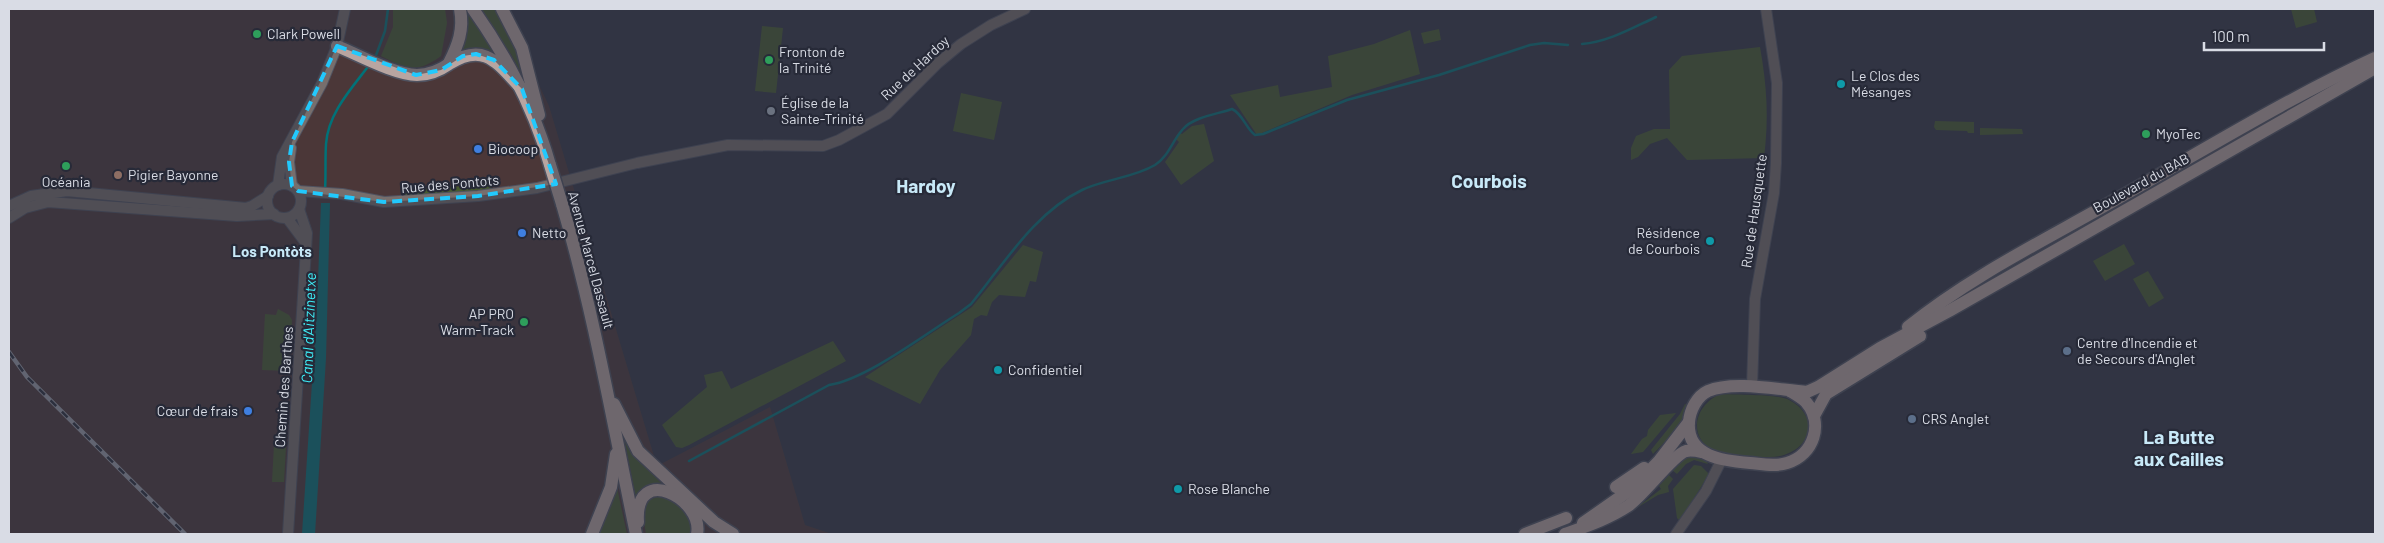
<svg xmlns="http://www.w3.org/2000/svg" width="2384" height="543" viewBox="0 0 2384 543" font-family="Barlow,sans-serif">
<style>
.commercial{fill:#4b3738}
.green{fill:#465a2e}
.water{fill:#017278}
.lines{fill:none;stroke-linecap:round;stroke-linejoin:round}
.stream{stroke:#017278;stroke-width:2.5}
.tertiary-casing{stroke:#4f5260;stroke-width:12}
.primary-casing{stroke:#4f5260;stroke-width:15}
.tertiary{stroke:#776e6c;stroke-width:10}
.primary{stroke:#b8a5a1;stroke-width:12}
.rail-casing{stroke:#9b9ea9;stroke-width:4.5}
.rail{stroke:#272a38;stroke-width:2.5;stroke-dasharray:8;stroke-linecap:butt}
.primary-bridge-casing{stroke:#4f5260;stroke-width:15;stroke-linecap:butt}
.primary-bridge{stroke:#b8a5a1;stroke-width:12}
.marked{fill:none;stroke:#22c9fd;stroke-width:4;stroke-dasharray:10 6;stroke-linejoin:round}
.leisure-dot{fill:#2e9e5b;stroke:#272a38;stroke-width:2}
.culture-dot{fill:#0f9aa8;stroke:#272a38;stroke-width:2}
.worship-dot{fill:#6b7280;stroke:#272a38;stroke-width:2}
.shop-dot{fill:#3f7fe0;stroke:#272a38;stroke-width:2}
.education-dot{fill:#8d6e63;stroke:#272a38;stroke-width:2}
.service-dot{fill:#5c6f8a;stroke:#272a38;stroke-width:2}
.labels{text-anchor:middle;stroke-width:4.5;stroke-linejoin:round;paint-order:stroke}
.poi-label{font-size:14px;fill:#d9dce5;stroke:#272a38;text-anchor:start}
.street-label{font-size:14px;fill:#d9dce5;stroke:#272a38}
.neighbourhood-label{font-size:15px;font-weight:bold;fill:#c8e9f8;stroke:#272a38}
.water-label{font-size:15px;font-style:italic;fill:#3eeff9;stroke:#272a38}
.district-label{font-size:19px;font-weight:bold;fill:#c8e9f8;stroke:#272a38}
</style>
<rect width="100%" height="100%" fill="#313443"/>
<polygon class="commercial" points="9,9 503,9 549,106 657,466 770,407 805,525 832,534 9,534"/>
<g class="green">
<path d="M393,9h52l2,14 -6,33c-25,18 -34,13 -60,0l12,-29z"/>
<polygon points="466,9 501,61 459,53"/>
<polygon points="480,9 497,9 521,60 531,92 511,54"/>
<polygon points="2291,9 2314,9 2317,22 2296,28"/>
<polygon points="762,26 783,28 776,93 755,91"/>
<polygon points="1439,29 1441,40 1424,44 1421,33"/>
<polygon points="1410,30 1420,74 1352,95 1257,135 1230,95 1278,85 1280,97 1332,87 1328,56 1374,44"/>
<path d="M1760,47c7,40 9,71 4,111l-77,2 -20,-22 -17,6 -12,13 -7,3v-12l5,-12 18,-7h16l-1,-59 13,-14z"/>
<polygon points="961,93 1002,102 994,140 953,131"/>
<polygon points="1935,121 1974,122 1974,133 1968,133 1967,131 1936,130 1934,127"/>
<polygon points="1204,124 1214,161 1181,185 1165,162 1179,142 1175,138 1179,132 1182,134 1192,126"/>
<polygon points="1980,128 2022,129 2023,134 1980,135"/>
<polygon points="484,179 493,180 495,183 491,189 406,197 402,193 405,190 481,185"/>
<polygon points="2124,244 2135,264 2105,281 2093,261"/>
<polygon points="1023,245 1043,252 1036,282 1030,281 1025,297 999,295 992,302 987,316 981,315 974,319 971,335 940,370 920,404 865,377 972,307"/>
<polygon points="2148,271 2164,298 2149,307 2133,279"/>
<polygon points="278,309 289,315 292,320 289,371 262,370 265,314 276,315"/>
<polygon points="833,341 846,361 689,445 682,448 676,447 662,425 707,387 704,375 722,371 731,389"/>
<path d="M1721,394c14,1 58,0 68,6 36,19 18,58 -21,57 -16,0 -42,1 -56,-7 -26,-16 -15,-47 9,-56z"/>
<polygon points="1685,404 1689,405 1680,426 1653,454 1651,450 1680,414"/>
<polygon points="1676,413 1643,452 1631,454 1642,439 1647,436 1648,430 1660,415"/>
<polygon points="622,427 638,459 665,487 636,498"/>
<polygon points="274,445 286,446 284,482 272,482"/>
<polygon points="1695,454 1705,459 1708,464 1694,460 1686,464 1677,474 1672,470 1680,459"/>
<polygon points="1694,465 1701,466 1709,474 1680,521 1677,518 1673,489"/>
<polygon points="1669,475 1673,479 1668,486 1669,492 1658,495 1635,509 1661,489 1659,486"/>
<polygon points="616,483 627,534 599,534 611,506"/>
<path d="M667,495c13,12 25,21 25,39h-46c-4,-23 -6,-36 21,-39z"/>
</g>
<polygon class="water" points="321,203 330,203 326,358 315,534 302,534 317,307"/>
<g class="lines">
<g class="stream">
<path d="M1582,44c26,-2 50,-16 74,-27"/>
<polyline points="375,58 385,31 388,9"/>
<path d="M325,191c1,-16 0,-31 1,-47 2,-31 26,-56 44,-80"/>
<path d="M689,461l140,-76c38,-6 96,-51 130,-72l12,-9c33,-40 63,-91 111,-114 23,-11 51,-12 73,-25 14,-9 17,-24 28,-36 10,-12 35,-15 49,-20 11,5 14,20 23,26l8,-1 84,-34 92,-25 91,-30 14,-2 24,2"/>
</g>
<g class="tertiary-casing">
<g id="tertiary">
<polyline points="291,148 289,162 292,186"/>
<circle cx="284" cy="201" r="17"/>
<polyline points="278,185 282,157 322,83 337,46 345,9"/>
<polyline points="298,191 342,194 384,202 478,196 537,188 637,163 728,145 823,146 839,140 887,114 938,63 961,44 991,25 1025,9"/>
<polyline points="9,206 31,196 67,191 246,208 252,206 268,196"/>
<polyline points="9,218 25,208 48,202 237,216 274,214"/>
<polyline points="287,218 305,242"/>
<polyline points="1752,387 1755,299 1774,193 1776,163 1777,83 1766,9"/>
<polyline points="288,534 307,233 299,209"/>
<polyline points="1676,534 1706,491 1721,461"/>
</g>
</g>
<g class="primary-casing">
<g id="primary">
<path d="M473,9c34,48 61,99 77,156"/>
<polyline points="502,9 522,48 539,115"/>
<path d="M337,46c22,9 58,29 80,29 13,0 22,-4 32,-11 36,-23 49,0 73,25"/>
<path d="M449,63c9,-18 15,-33 11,-54"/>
<path d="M562,204c32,109 51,220 74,330"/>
<path d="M1908,327c63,-51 137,-87 207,-127 86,-48 171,-101 260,-142"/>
<path d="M1790,391c5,3 12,7 16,11 18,21 8,53 -19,61 -12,4 -25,1 -37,0 -26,-2 -64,-6 -61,-41 1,-12 8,-26 19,-31 26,-11 71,-1 99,1l11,-5 62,-39 69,-37 426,-243"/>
<polyline points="614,404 638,451 714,522 733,534"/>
<polyline points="1814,416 1826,394 1920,336"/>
<polyline points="1616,487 1644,468"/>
<path d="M638,522c-4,-60 66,-23 59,12"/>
<polyline points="1583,523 1633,488 1659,461 1689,422"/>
<polyline points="592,534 611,487 616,454"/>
<polyline points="1525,534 1566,518"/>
<path d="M1565,534c22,-8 43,-15 63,-28 15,-10 46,-52 58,-55 5,-1 11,0 16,1"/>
</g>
</g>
<use href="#tertiary" class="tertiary"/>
<use href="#primary" class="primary"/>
<g class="rail-casing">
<polyline id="rail" points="9,352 27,377 185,534"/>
</g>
<use href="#rail" class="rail"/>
<g class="primary-bridge-casing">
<polyline id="primary-bridge" points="550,165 562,204"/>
</g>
<use href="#primary-bridge" class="primary-bridge"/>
</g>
<path d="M0 0H2384V543H0ZM337,46l79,29 25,-5 22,-14 13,-2 18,6 28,29 34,95 -78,12 -94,6 -86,-11 -6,-5 -3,-24 3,-20z" fill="#313443" fill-opacity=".55" fill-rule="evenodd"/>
<path class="marked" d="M337,46l79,29 25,-5 22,-14 13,-2 18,6 28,29 34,95 -78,12 -94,6 -86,-11 -6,-5 -3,-24 3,-20z"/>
<g class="leisure-dot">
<circle cx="257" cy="34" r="5"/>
<circle cx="769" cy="60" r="5"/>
<circle cx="2146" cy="134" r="5"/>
<circle cx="66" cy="166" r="5"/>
<circle cx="524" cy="322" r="5"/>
</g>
<g class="culture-dot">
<circle cx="1841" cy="84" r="5"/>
<circle cx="1710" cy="241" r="5"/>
<circle cx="998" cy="370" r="5"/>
<circle cx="1178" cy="489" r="5"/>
</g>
<circle class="worship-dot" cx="771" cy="111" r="5"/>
<g class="shop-dot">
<circle cx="478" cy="149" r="5"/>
<circle cx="522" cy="233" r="5"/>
<circle cx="248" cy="411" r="5"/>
</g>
<circle class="education-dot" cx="118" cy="175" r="5"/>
<g class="service-dot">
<circle cx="2067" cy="351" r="5"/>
<circle cx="1912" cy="419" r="5"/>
</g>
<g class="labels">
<g class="poi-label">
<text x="267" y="39">Clark Powell</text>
<text x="779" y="57">Fronton de<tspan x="779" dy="16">la Trinité</tspan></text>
<text x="1851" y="81">Le Clos des<tspan x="1851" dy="16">Mésanges</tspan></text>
<text x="781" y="108">Église de la<tspan x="781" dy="16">Sainte-Trinité</tspan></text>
<text x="2156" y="139">MyoTec</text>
<text x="488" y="154">Biocoop</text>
<text x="128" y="180">Pigier Bayonne</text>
<text x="66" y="187" text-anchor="middle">Océania</text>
<text x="532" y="238">Netto</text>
<text x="1700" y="238" text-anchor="end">Résidence<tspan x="1700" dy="16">de Courbois</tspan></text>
<text x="514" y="319" text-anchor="end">AP PRO<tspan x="514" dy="16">Warm-Track</tspan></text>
<text x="2077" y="348">Centre d'Incendie et<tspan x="2077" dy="16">de Secours d'Anglet</tspan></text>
<text x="1008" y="375">Confidentiel</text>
<text x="238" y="416" text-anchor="end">Cœur de frais</text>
<text x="1922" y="424">CRS Anglet</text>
<text x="1188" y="494">Rose Blanche</text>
</g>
<g class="street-label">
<text transform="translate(915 68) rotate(-43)" y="5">Rue de Hardoy</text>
<text transform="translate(2141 183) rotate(-29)" y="5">Boulevard du BAB</text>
<text transform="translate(450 184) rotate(-5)" y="5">Rue des Pontots</text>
<text transform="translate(1754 211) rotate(-82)" y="5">Rue de Hausquette</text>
<text transform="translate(591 260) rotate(75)" y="5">Avenue Marcel Dassault</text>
<text transform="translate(284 387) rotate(-86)" y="5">Chemin des Barthes</text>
</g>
<g class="neighbourhood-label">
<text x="272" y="257">Los Pontòts</text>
</g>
<g class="water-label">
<text transform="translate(309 328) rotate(-88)" y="5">Canal d'Aitzinetxe</text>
</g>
<g class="district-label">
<text x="1489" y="188">Courbois</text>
<text x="926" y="193">Hardoy</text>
<text x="2179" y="444">La Butte<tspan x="2179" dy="22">aux Cailles</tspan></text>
</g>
</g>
<rect width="2384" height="543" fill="none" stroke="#d9dce5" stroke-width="20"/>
<path d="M2204 42v8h120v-8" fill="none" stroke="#d9dce5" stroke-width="2.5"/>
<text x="2212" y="42" font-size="15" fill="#d9dce5" stroke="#272a38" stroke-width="4" paint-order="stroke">100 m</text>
</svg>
